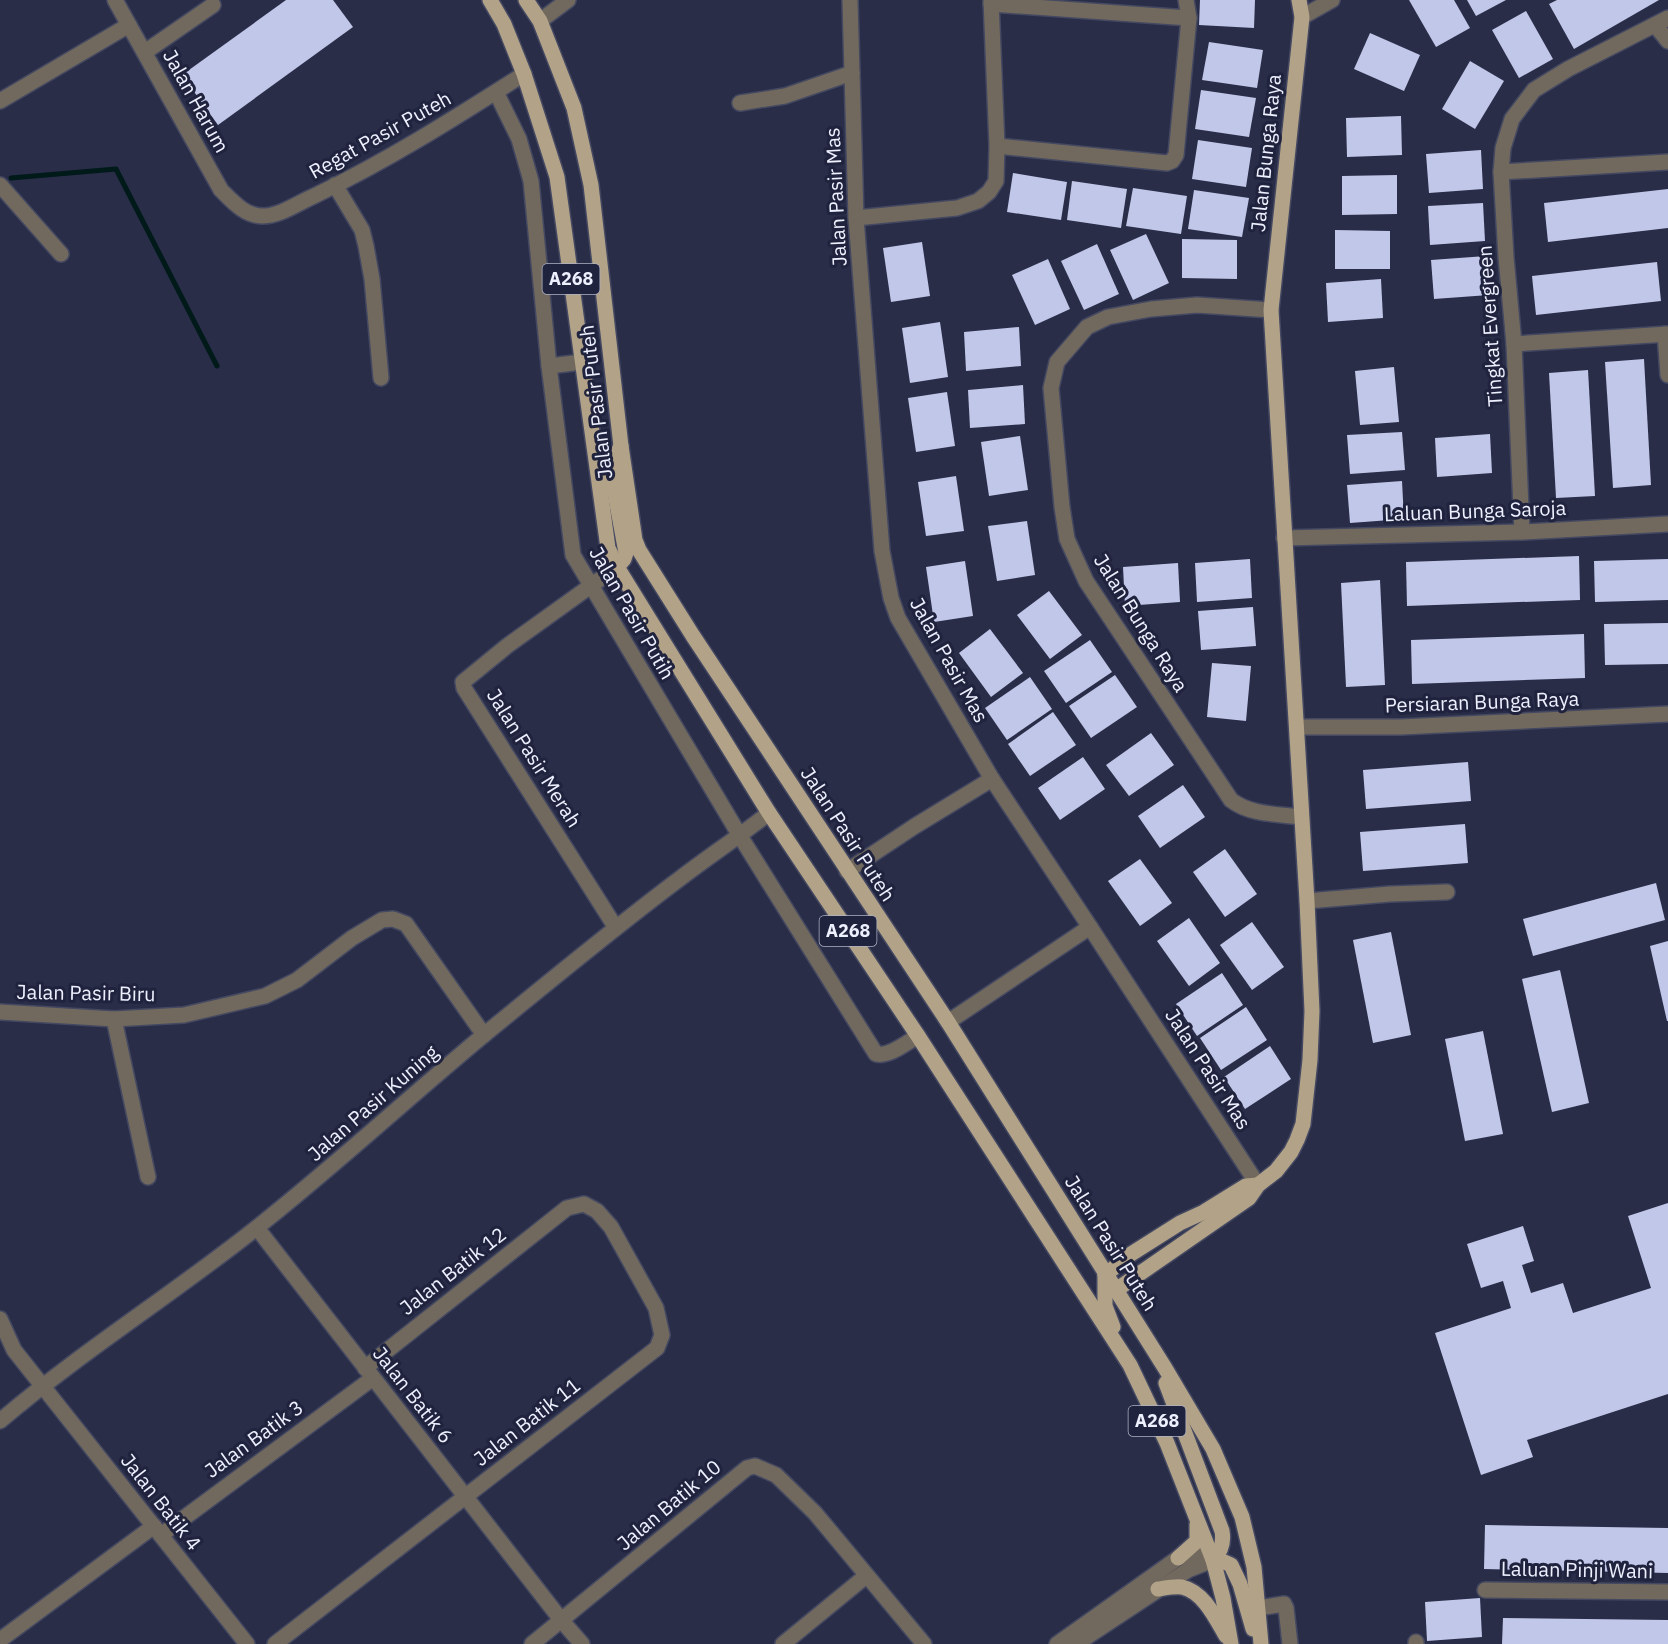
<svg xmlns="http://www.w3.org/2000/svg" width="1668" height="1644" viewBox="0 0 1668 1644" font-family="'IBM Plex Sans',sans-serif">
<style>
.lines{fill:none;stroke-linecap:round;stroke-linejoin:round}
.stream{stroke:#001a1a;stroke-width:5}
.building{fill:#c1c7e9}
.minor-casing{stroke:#444861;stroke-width:18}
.major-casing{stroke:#444861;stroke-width:18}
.minor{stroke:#71695d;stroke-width:15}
.major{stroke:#b2a288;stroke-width:15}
.labels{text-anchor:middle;stroke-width:6;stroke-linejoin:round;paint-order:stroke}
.shield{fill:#20233d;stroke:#b0b2c4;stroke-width:1.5}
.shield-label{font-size:18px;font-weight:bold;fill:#edf0fe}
.street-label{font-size:20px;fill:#edf0fe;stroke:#20233d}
</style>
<rect width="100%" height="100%" fill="#292d48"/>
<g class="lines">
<polyline class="stream" points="11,178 116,169 217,366"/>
</g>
<g class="building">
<polygon points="286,0 333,0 353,27 218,125 182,75"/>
<polygon points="1200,0 1255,0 1254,28 1199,25"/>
<polygon points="1409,0 1454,0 1470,28 1436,47"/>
<polygon points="1467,0 1506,0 1476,16"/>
<polygon points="1557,0 1659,0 1574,49 1549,4"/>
<polygon points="1526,11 1553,59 1519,78 1492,30"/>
<polygon points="1370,33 1420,55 1404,91 1354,69"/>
<polygon points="1209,42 1263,50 1257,88 1202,80"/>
<polygon points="1470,61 1504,81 1475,129 1442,109"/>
<polygon points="1201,90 1256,98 1249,137 1195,129"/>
<polygon points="1401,116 1402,155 1347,157 1346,118"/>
<polygon points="1198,140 1252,148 1246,187 1192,179"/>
<polygon points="1481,150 1483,189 1429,193 1426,154"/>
<polygon points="1013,173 1067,182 1061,220 1007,212"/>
<polygon points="1397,175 1397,214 1342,215 1342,176"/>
<polygon points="1072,181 1127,189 1121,228 1067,220"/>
<polygon points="1133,188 1187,196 1181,234 1126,226"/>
<polygon points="1668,189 1668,228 1548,242 1544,203"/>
<polygon points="1194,190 1249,198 1242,237 1188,229"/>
<polygon points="1483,203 1485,241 1430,245 1428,206"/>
<polygon points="1335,230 1390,231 1390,269 1335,269"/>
<polygon points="1146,234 1169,283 1133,300 1110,250"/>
<polygon points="1182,239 1237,240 1237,279 1182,278"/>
<polygon points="922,242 930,296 891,302 883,248"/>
<polygon points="1097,244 1119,294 1084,310 1061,261"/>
<polygon points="1486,256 1489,295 1434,299 1431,260"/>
<polygon points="1048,259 1070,309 1035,325 1012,275"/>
<polygon points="1657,262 1661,301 1536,315 1532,276"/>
<polygon points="1381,279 1383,318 1328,322 1326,283"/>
<polygon points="940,322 948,377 910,383 902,328"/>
<polygon points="1019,327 1021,366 966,371 964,332"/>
<polygon points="1644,359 1651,485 1613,488 1605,362"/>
<polygon points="1394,367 1399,422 1360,425 1355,371"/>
<polygon points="1588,370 1595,496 1556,498 1549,373"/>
<polygon points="1023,385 1025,424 970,428 968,390"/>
<polygon points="947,392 955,446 916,452 908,398"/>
<polygon points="1402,432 1405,470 1350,474 1347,435"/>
<polygon points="1490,434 1492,473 1437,477 1435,438"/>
<polygon points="1020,436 1028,490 989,496 981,442"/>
<polygon points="956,476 964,531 926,536 918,482"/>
<polygon points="1402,481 1404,519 1350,523 1347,485"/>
<polygon points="1027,521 1035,575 997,581 988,526"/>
<polygon points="1579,556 1580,600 1407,606 1406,562"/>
<polygon points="1250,559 1252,598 1197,602 1195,563"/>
<polygon points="1668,559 1668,600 1595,602 1594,561"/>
<polygon points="965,561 973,616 934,622 926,567"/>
<polygon points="1178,563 1180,602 1125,606 1123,567"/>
<polygon points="1380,580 1385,685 1346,687 1341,583"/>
<polygon points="1049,591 1082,635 1050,659 1017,615"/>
<polygon points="1253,607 1256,646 1201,650 1198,611"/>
<polygon points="1668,623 1668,664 1605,665 1604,624"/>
<polygon points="990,629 1023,673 991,697 959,653"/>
<polygon points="1584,634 1585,678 1412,684 1411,640"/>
<polygon points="1090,640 1112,672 1066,703 1044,671"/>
<polygon points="1212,663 1251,666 1246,721 1207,717"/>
<polygon points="1115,675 1137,707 1091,738 1069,706"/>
<polygon points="1030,677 1052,709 1007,740 985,708"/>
<polygon points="1053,712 1076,745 1030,776 1008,744"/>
<polygon points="1151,733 1174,765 1129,796 1106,765"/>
<polygon points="1083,757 1105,789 1060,820 1038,788"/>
<polygon points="1468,762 1471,801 1366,809 1363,770"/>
<polygon points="1183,785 1205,817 1160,848 1138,816"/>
<polygon points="1465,824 1468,863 1363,871 1360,832"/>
<polygon points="1225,849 1257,894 1225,917 1193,872"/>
<polygon points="1140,859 1172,903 1140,926 1108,881"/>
<polygon points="1656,883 1665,920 1533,956 1523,919"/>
<polygon points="1189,918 1220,963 1189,986 1157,941"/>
<polygon points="1252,922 1284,967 1252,990 1220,945"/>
<polygon points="1391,932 1411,1035 1373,1043 1353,940"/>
<polygon points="1668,941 1668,1021 1667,1021 1650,946"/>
<polygon points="1560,970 1589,1103 1552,1112 1522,979"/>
<polygon points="1222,973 1243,1005 1197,1036 1176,1004"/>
<polygon points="1246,1007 1267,1040 1221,1070 1200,1038"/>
<polygon points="1483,1031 1503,1134 1465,1141 1445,1039"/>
<polygon points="1270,1046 1291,1079 1245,1109 1224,1077"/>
<polygon points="1668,1203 1668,1394 1527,1440 1533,1457 1481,1475 1435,1333 1511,1308 1503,1281 1481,1288 1467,1244 1523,1226 1534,1261 1522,1265 1531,1293 1563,1283 1573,1313 1651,1288 1628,1216"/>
<polygon points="1485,1525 1668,1528 1668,1573 1484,1569"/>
<polygon points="1480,1598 1482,1637 1427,1641 1425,1602"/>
<polygon points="1503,1618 1668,1620 1668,1644 1502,1644"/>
</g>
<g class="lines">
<g class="minor-casing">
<g id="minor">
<path d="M115,0l106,190c12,12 24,26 42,26 17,0 35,-13 51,-20 73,-35 141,-78 210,-122"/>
<polyline points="850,0 856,218 882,551 891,598 898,618 992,779 1090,927 1258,1185"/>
<polyline points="1186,0 1189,18"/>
<polyline points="991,4 1189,18 1176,155 1172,161 1167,163 997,146"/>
<polyline points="1302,17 1332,0"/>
<polyline points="540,21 568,0"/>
<polyline points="1655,25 1668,41"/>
<polyline points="145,52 213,5"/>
<path d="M496,92l23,47 12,42 18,185 24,189 167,281 136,218c13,3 30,-11 42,-18"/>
<polyline points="0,101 129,25"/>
<polyline points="740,103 785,96 852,73"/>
<polyline points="1501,172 1668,162"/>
<polyline points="0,185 61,254"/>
<polyline points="335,185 362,230 366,246 372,279 381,378"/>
<polyline points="856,218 957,208 978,201 989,192 996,181 997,146 991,0"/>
<path d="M1271,310l-74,-5 -46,4 -43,8 -21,10 -30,35 -6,26 11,119 5,32 19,42 145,219c19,15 47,14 70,17"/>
<polyline points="1665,334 1668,375"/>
<polyline points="1514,344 1668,334"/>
<polyline points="549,366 582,362"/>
<polyline points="1522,532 1514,344 1506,257 1501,172 1503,148 1512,119 1534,90 1568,69 1668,18"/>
<polyline points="1284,538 1522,532 1668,524"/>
<polyline points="1297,727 1401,727 1668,714"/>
<polyline points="847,871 915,826 992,779"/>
<polyline points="1307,901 1390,894 1447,892"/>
<polyline points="616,928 464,688 463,682 507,646 617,567"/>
<polyline points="0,1012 114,1019 184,1015 265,996 297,980 352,938 382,920 393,919 406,924 484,1035"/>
<polyline points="114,1019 148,1177"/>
<polyline points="948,1022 1090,927"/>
<polyline points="257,1228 562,1621 582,1644"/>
<polyline points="0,1319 14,1350 247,1644"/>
<path d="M0,1421c82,-70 175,-128 260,-196 77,-61 149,-128 225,-191 65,-53 130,-107 197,-157 29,-22 59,-42 87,-64"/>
<polyline points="161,1535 373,1378"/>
<polyline points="1485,1590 1668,1592"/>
<polyline points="1258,1608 1284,1604 1286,1608 1290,1644"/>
<polyline points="0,1640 154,1526"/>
<polyline points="1416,1642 1416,1644"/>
<polyline points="275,1644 657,1348 662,1335 656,1308 611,1227 597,1211 584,1204 567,1208 365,1368"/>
<polyline points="532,1644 747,1468 755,1466 776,1475 815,1513 924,1644"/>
<polyline points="783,1644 866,1576"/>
<path d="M1057,1644l121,-86c13,-5 22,-4 35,2"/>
<polyline points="1076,1644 1188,1570 1213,1560"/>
</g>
</g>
<g class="major-casing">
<g id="major">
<polyline points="490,0 504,24 524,74 557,177 608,548 617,567 769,813 918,1036 1130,1365 1167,1443 1213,1560 1223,1598 1231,1644"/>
<polyline points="526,0 540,21 574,108 591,185 621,446 635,540 639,550 693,636 948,1022 1165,1368 1213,1449 1242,1517 1254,1567 1261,1644"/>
<path d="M617,567l7,-8 2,-6 -14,-76c0,-13 3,-21 9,-31"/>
<polyline points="1105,1275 1131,1254 1180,1223 1204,1212 1246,1186 1258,1185"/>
<polyline points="1105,1275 1105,1306 1113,1327"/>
<polyline points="1116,1290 1249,1198 1258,1185 1276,1171 1291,1152 1297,1140 1303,1124 1310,1060 1312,1011 1307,901 1271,310 1302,17 1299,0"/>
<path d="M1166,1383l56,148c2,11 -1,21 -9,29"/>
<polyline points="1178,1558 1197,1541 1197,1524"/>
<polyline points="1213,1560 1220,1560 1231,1565 1240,1584 1253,1629"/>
<path d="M1158,1589c7,-1 16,-3 24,-2 22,5 34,32 44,49"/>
</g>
</g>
<use href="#minor" class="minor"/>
<use href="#major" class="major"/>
</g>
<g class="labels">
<g class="shield">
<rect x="542.5" y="264" width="57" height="30" rx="4.5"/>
<rect x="819.5" y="916" width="57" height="30" rx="4.5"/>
<rect x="1128.5" y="1406" width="57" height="30" rx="4.5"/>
</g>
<g class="shield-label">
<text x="571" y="285">A268</text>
<text x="848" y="937">A268</text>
<text x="1157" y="1427">A268</text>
</g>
<g class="street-label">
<text transform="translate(196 101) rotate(61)" y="7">Jalan Harum</text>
<text transform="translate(380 135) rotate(-29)" y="7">Regat Pasir Puteh</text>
<text transform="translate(1266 153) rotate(-84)" y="7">Jalan Bunga Raya</text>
<text transform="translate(836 197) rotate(-93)" y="7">Jalan Pasir Mas</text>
<text transform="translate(1490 326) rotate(-94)" y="7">Tingkat Evergreen</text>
<text transform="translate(596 402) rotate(-97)" y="7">Jalan Pasir Puteh</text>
<text transform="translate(1475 511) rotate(-2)" y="7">Laluan Bunga Saroja</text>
<text transform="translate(632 613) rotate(60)" y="7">Jalan Pasir Putih</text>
<text transform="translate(1141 623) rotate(58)" y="7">Jalan Bunga Raya</text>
<text transform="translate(949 660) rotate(61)" y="7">Jalan Pasir Mas</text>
<text transform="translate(1482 702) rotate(-2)" y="7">Persiaran Bunga Raya</text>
<text transform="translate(534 758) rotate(58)" y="7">Jalan Pasir Merah</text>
<text transform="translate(848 834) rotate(57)" y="7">Jalan Pasir Puteh</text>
<text transform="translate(86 993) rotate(1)" y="7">Jalan Pasir Biru</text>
<text transform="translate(1208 1069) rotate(57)" y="7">Jalan Pasir Mas</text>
<text transform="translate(373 1103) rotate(-41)" y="7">Jalan Pasir Kuning</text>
<text transform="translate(1111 1243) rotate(58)" y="7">Jalan Pasir Puteh</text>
<text transform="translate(453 1271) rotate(-38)" y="7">Jalan Batik 12</text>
<text transform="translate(413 1395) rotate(52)" y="7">Jalan Batik 6</text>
<text transform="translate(527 1422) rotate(-38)" y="7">Jalan Batik 11</text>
<text transform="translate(254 1439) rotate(-36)" y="7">Jalan Batik 3</text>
<text transform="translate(161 1502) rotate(52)" y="7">Jalan Batik 4</text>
<text transform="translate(669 1505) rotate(-40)" y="7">Jalan Batik 10</text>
<text transform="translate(1577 1570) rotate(1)" y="7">Laluan Pinji Wani</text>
</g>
</g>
</svg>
